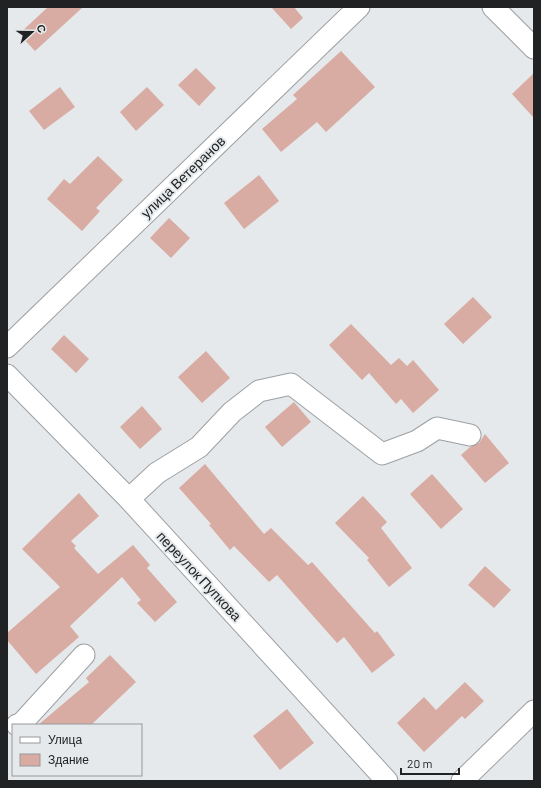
<svg xmlns="http://www.w3.org/2000/svg" width="541" height="788" viewBox="0 0 541 788" font-family="Barlow,sans-serif">
<style>
.building{fill:#d8aca3}
.lines{fill:none;stroke-linecap:round;stroke-linejoin:round}
.minor-casing{stroke:#9da0a3;stroke-width:23}
.minor{stroke:#fff;stroke-width:21}
.labels{text-anchor:middle;stroke-width:4;stroke-linejoin:round;paint-order:stroke}
.street-label{font-size:14px;fill:#212223;stroke:#e5e9eb}
</style>
<rect width="100%" height="100%" fill="#e5e9eb"/>
<g class="building">
<polygon points="48,7 83,7 35,51 19,34"/>
<polygon points="271,7 294,7 303,18 291,29"/>
<polygon points="341,51 375,87 326,132 317,122 281,152 262,129 297,99 293,95"/>
<polygon points="196,68 216,88 199,106 178,85"/>
<polygon points="534,73 534,118 512,94"/>
<polygon points="60,87 75,107 44,130 29,111"/>
<polygon points="147,87 164,105 136,131 120,112"/>
<polygon points="98,156 123,180 96,208 100,211 82,231 47,199 64,179 70,184"/>
<polygon points="259,175 279,201 244,229 224,203"/>
<polygon points="169,218 190,238 171,258 150,238"/>
<polygon points="473,297 492,317 463,344 444,324"/>
<polygon points="351,324 391,365 399,358 407,366 413,360 439,390 413,413 401,399 396,404 369,373 362,380 329,345"/>
<polygon points="64,335 89,359 76,373 51,349"/>
<polygon points="206,351 230,378 202,403 178,377"/>
<polygon points="294,402 311,422 282,447 265,427"/>
<polygon points="142,406 162,429 140,449 120,427"/>
<polygon points="485,434 509,463 485,483 461,455 470,447 479,443"/>
<polygon points="205,464 264,534 271,528 308,565 312,562 375,633 377,631 395,655 372,673 344,637 337,643 277,575 269,582 234,546 230,550 209,525 211,524 179,488"/>
<polygon points="432,474 463,509 441,529 410,494"/>
<polygon points="79,493 99,516 71,541 76,546 74,548 98,574 133,545 150,565 147,568 177,602 155,622 137,603 141,600 122,577 70,626 79,637 36,674 7,640 7,633 60,587 22,549"/>
<polygon points="363,496 387,522 381,528 412,568 389,587 367,560 369,558 335,523"/>
<polygon points="485,566 511,590 494,608 468,585"/>
<polygon points="110,655 136,682 91,725 38,725 89,682 86,678"/>
<polygon points="465,682 484,701 465,719 462,716 424,752 397,723 424,697 436,710"/>
<polygon points="287,709 314,743 280,770 253,736"/>
</g>
<g class="lines">
<g class="minor-casing">
<g id="minor">
<polyline points="493,7 534,48"/>
<polyline points="7,347 359,7"/>
<polyline points="7,375 129,499 387,781"/>
<polyline points="129,499 157,473 199,447 232,412 259,391 291,384 382,454 417,441 437,428 470,435"/>
<polyline points="17,725 21,724 84,655"/>
<polyline points="462,781 534,711"/>
</g>
</g>
<use href="#minor" class="minor"/>
</g>
<g class="labels">
<g class="street-label">
<text transform="translate(183 177) rotate(-44)" y="5">улица Ветеранов</text>
<text transform="translate(199 576) rotate(47)" y="5">переулок Пупкова</text>
</g>
</g>
<rect width="541" height="788" fill="none" stroke="#212223" stroke-width="16"/>
<rect x="12" y="724" width="130" height="52" fill="#e5e9eb" stroke="#97999b"/>
<rect x="20" y="737" width="20" height="6" fill="#ffffff" stroke="#97999b"/>
<text x="48" y="744" font-size="12" fill="#212223">Улица</text>
<rect x="20" y="754" width="20" height="12" fill="#d8aca3" stroke="#97999b"/>
<text x="48" y="764" font-size="12" fill="#212223">Здание</text>
<g transform="translate(32 32) rotate(69)" stroke="#e5e9eb" stroke-width="3" paint-order="stroke">
<path d="M0-3L7 15L0 10L-7 15Z" fill="#212223"/>
<text y="-6" font-size="11" font-weight="bold" text-anchor="middle" fill="#212223">С</text>
</g>
<path d="M401 768v6h58v-6" fill="none" stroke="#212223" stroke-width="2"/>
<text x="407" y="768" font-size="12" fill="#212223" stroke="#e5e9eb" stroke-width="3" paint-order="stroke">20 m</text>
</svg>
